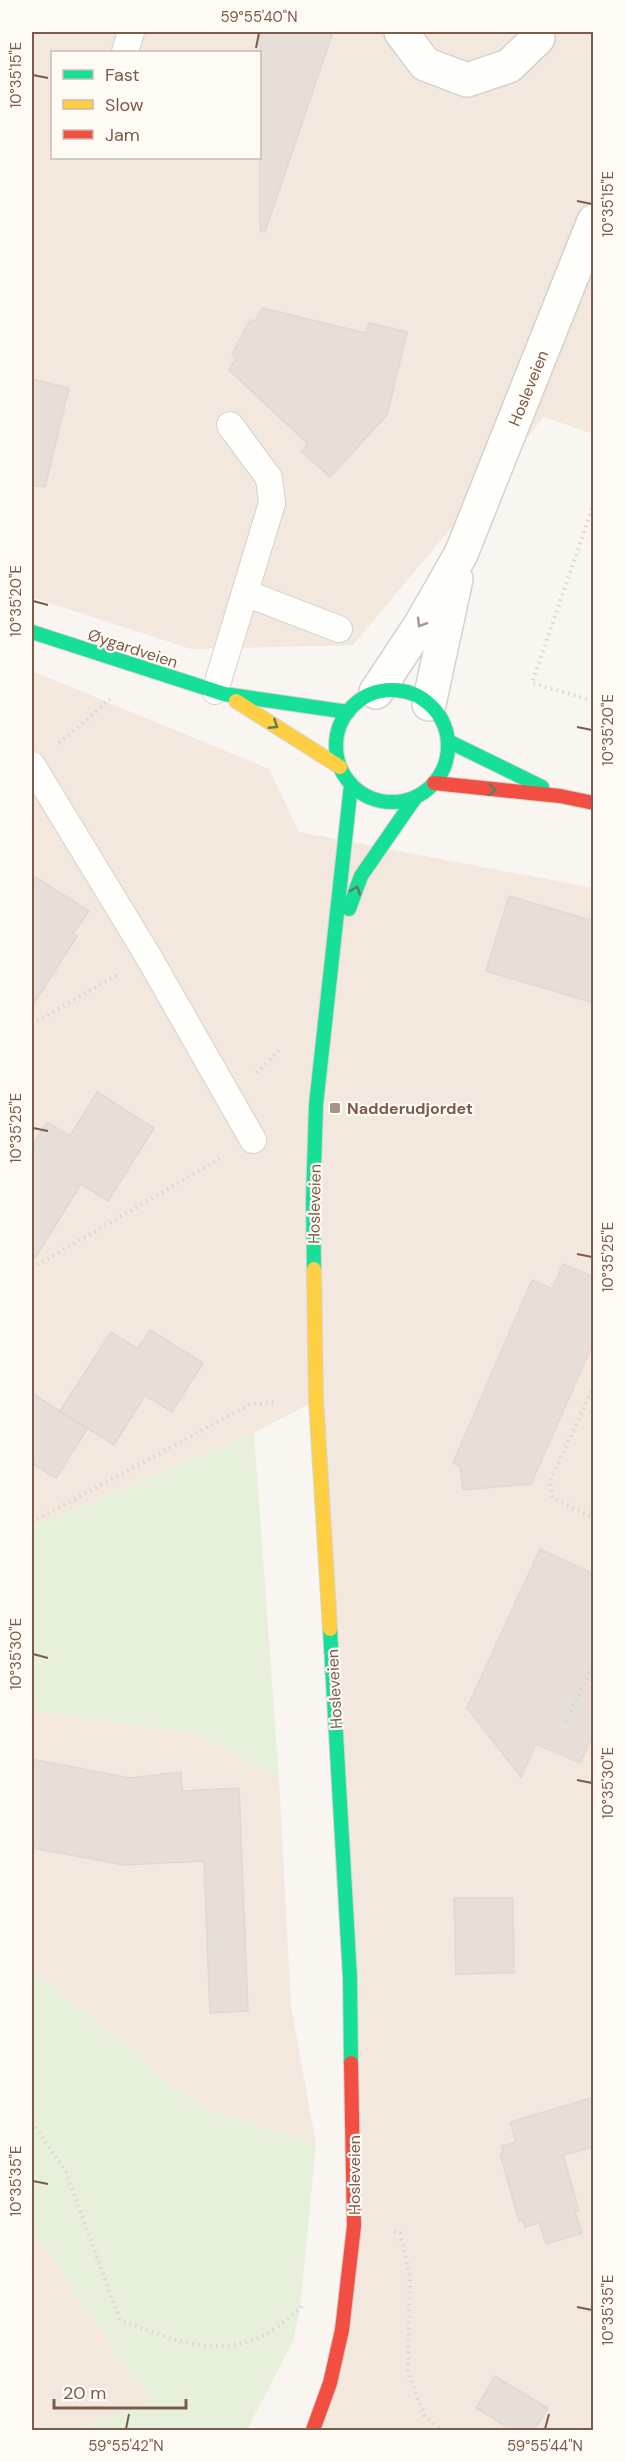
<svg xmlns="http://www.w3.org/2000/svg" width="625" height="2462" viewBox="0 0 625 2462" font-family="'DM Sans',sans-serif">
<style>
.residential{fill:#f2e8de;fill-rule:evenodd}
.green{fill:#e7f0db}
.building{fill:#e6ded7;stroke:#e2d8d2;stroke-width:1.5}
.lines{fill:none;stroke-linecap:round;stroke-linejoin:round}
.lane-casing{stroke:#d7d1cb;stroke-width:28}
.street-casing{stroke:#d7d1cb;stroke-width:36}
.fast-casing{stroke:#d9d2cb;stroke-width:16}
.slow-casing{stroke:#d9d2cb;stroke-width:16}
.jam-casing{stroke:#d9d2cb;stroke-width:16}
.path{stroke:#dcd5d0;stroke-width:4;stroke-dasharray:1.5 4.5;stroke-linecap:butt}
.lane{stroke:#fefefd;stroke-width:26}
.street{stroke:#fefefd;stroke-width:33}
.fast{stroke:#16e098;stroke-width:14}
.slow{stroke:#ffcf43;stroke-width:14}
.jam{stroke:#f24e42;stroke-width:14}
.oneway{stroke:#a8958b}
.oneway2{stroke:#617d60}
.ticks{fill:none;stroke:#7a5c4d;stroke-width:2}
.poi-dot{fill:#a69286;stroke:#fffaf3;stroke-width:2}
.labels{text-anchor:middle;stroke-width:4.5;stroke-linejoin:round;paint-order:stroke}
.street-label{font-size:16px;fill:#7a5c4d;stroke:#fffaf3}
.poi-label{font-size:16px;font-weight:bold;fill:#7a5c4d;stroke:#fffaf3;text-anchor:start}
.neatline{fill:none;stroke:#7a5c4d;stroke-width:2}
.ticks-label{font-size:15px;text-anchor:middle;fill:#7a5c4d}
</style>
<rect width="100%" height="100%" fill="#f9f5f0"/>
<g class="residential">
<path d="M32,32h561v402l-49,-17 -191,228 -162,4 -159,-52zM52,52h208v106h-208z"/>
<polygon points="32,671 269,769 299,832 593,888 593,2430 313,2430 354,2226 316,1400 254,1433 32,1527"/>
<polygon points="32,1710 198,1734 279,1778 291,2006 316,2144 200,2107 32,1970"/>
<polygon points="32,2229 152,2401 247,2430 32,2430"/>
</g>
<g class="green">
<polygon points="254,1433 279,1778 198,1734 32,1710 32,1527"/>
<polygon points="32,1970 200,2107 316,2144 300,2309 293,2341 247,2430 76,2430 151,2401 32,2229"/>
</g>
<g class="building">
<polygon points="260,32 333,32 265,232 260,231"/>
<polygon points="262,308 366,333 369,323 407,332 387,415 330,477 301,451 308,444 229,370 236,358 232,354 250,320 255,321"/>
<polygon points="32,379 69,388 45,487 32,485"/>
<polygon points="32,875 89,911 73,934 77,936 32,1007"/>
<polygon points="509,896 594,921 594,1003 486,971"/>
<polygon points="97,1092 154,1128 108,1201 81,1184 32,1263 32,1146 47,1122 70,1136"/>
<polygon points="563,1264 594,1277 594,1341 531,1484 463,1490 460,1466 453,1463 532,1280 552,1289"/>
<polygon points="150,1330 203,1363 172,1412 145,1395 114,1445 60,1411 111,1332 138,1349"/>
<polygon points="32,1393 87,1429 56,1478 32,1463"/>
<polygon points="540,1549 594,1574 594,1732 580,1763 536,1744 521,1777 467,1708"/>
<polygon points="32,1759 129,1778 181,1772 182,1791 239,1788 248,2011 210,2013 204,1861 124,1865 32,1848"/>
<polygon points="454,1898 513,1898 514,1973 456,1974"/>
<polygon points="594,2097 594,2147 563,2155 579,2211 575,2212 582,2233 546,2244 539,2223 525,2227 523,2219 519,2221 500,2154 504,2153 501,2146 516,2142 510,2122"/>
<polygon points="495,2376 548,2408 534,2430 512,2430 476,2408"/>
</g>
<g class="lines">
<g class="lane-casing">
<g id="lane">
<polyline points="125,52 131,32"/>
<polyline points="245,593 339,629"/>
<polyline points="215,691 272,503 269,478 230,425"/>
<polyline points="32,765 148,956 253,1140"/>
</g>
</g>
<g class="street-casing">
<g id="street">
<polyline points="401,32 425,64 467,80 509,66 538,38"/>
<polyline points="376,692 421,624 461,554 594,221"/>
<polyline points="429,704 456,579"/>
</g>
</g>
<g class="fast-casing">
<g id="fast">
<polyline points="32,632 224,694 348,712"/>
<circle cx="392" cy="746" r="56"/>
<polyline points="448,741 542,787"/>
<polyline points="349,909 361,876 415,798"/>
<polyline points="314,1269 313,1200 316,1105 351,785"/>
<polyline points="330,1629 350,1978 351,2063"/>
</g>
</g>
<g class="slow-casing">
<g id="slow">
<polyline points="236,701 340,767"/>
<polyline points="314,1269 316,1399 330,1629"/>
</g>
</g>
<g class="jam-casing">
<g id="jam">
<polyline points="434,783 560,796 594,803"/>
<polyline points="313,2430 330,2383 342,2330 354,2226 351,2063"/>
</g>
</g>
<g class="path">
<polyline points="594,503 532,683 594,701"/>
<polyline points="59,743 110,699"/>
<polyline points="32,1024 117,975"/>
<polyline points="257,1073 281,1048"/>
<polyline points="32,1268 221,1158"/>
<polyline points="594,1386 549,1483 553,1498 594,1518"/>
<polyline points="32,1522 251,1404 277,1402"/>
<polyline points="565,1722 594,1664"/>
<path d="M32,2122l34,50 54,148c48,17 92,40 142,16 14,-6 26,-18 38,-27l3,-5"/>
<polyline points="394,2232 400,2233 410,2276 408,2372 424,2415 441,2430"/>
</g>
<use href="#lane" class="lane"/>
<use href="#street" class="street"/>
<use href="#fast" class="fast"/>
<use href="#slow" class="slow"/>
<use href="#jam" class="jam"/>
</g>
<defs><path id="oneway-chevron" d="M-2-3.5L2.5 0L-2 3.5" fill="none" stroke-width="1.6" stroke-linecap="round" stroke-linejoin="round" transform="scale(1.5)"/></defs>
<use class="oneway" href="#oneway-chevron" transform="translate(421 623) rotate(121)"/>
<g class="oneway2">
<use href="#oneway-chevron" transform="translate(274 725) rotate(33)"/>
<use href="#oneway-chevron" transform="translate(492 790) rotate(6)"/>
<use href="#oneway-chevron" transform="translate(356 890) rotate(-70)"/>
</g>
<path class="ticks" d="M256,48l3,-15M33,75l15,3M577,201l15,3M33,601l15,4M577,727l15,3M33,1128l15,3M577,1254l15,3M33,1654l15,4M577,1780l15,3M33,2181l15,3M577,2307l15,3M126,2429l3,-15M545,2429l4,-15"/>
<rect class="poi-dot" x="329" y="1102" width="12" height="12" rx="3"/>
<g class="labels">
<g class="street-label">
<text transform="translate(528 388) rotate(-68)" y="6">Hosleveien</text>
<text transform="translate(133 648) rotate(18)" y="6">Øygardveien</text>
<text transform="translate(314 1204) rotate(-89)" y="6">Hosleveien</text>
<text transform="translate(334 1689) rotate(-93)" y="6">Hosleveien</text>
<text transform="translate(354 2175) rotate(-90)" y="6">Hosleveien</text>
</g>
<g class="poi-label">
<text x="347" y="1114">Nadderudjordet</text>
</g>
</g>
<rect width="625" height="2462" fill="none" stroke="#fffaf3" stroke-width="66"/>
<rect x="51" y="51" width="210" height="108" fill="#fffaf3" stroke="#cabbb1" stroke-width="1.5"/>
<rect x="63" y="70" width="30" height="9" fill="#16e098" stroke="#cabbb1" stroke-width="1.5"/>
<text x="105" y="81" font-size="18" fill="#7a5c4d">Fast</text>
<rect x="63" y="100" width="30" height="9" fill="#ffcf43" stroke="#cabbb1" stroke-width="1.5"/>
<text x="105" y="111" font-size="18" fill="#7a5c4d">Slow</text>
<rect x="63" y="130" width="30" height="9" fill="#f24e42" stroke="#cabbb1" stroke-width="1.5"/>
<text x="105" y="141" font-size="18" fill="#7a5c4d">Jam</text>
<path d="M54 2399v9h132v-9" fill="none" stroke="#7a5c4d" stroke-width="3"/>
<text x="63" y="2399" font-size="18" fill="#7a5c4d" stroke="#fffaf3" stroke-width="4.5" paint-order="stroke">20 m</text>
<rect x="33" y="33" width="559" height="2396" class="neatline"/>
<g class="ticks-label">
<text x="259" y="22">59°55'40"N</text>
<text transform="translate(16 75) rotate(-90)" y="5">10°35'15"E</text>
<text transform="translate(608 204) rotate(-90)" y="5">10°35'15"E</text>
<text transform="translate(16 601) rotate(-90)" y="5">10°35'20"E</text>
<text transform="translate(608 730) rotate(-90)" y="5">10°35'20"E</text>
<text transform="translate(16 1128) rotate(-90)" y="5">10°35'25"E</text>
<text transform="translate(608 1257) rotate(-90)" y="5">10°35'25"E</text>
<text transform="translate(16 1654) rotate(-90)" y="5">10°35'30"E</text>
<text transform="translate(608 1783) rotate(-90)" y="5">10°35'30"E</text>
<text transform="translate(16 2181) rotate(-90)" y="5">10°35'35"E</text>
<text transform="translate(608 2310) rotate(-90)" y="5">10°35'35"E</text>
<text x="126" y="2451">59°55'42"N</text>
<text x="545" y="2451">59°55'44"N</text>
</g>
</svg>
